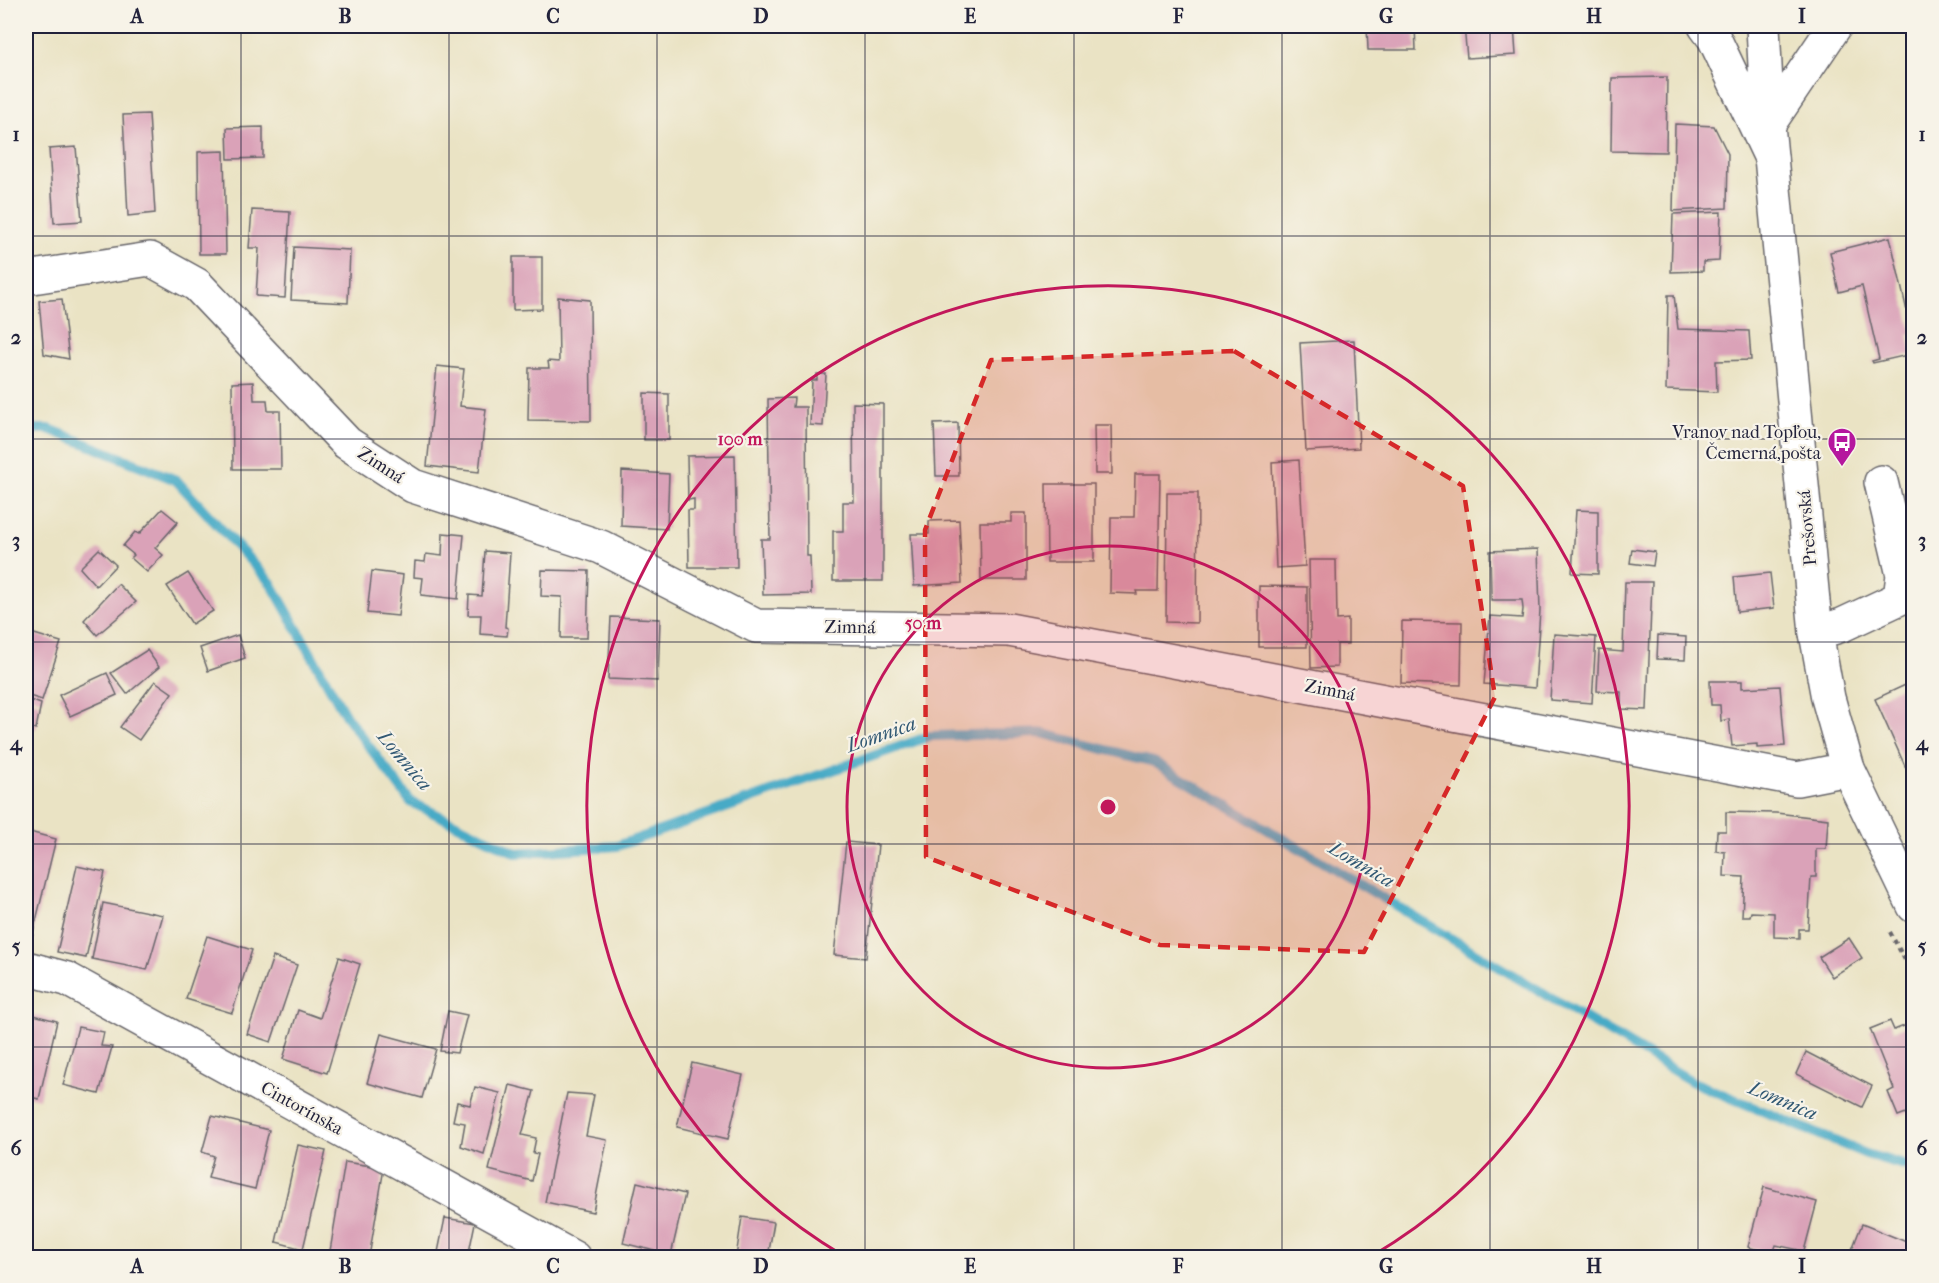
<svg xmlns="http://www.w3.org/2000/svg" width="1939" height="1283" viewBox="0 0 1939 1283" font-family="'IM FELL French Canon',serif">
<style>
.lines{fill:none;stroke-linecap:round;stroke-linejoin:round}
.stream{stroke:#47aac6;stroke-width:10}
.building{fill:#daa2b8}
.minor-casing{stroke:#68666b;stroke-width:36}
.major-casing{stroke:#68666b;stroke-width:36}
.path{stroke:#68666b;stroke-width:4;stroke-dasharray:4.5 4.5;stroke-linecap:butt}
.minor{stroke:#fff;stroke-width:33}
.major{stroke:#fff;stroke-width:33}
.marked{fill:#d62828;fill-opacity:0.2;stroke:#d62828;stroke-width:4.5;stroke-dasharray:12 8;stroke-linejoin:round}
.grid{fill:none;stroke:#22223b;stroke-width:1.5;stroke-opacity:0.55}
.ring{fill:none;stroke:#c2185b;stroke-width:3}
.labels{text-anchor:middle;stroke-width:4.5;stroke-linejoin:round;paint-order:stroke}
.poi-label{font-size:18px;fill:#22223b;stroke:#f7f3e8;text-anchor:end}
.street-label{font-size:18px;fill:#22223b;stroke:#f7f3e8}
.water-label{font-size:20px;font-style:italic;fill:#315873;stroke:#f7f3e8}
.centre{fill:#c2185b;stroke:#f7f3e8;stroke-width:3}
.ring-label{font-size:18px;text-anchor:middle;font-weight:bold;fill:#c2185b;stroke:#f7f3e8;stroke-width:4.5;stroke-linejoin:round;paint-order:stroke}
.neatline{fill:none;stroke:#22223b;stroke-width:2}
.grid-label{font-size:20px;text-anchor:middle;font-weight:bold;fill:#22223b}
</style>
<rect width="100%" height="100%" fill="#f7f3e8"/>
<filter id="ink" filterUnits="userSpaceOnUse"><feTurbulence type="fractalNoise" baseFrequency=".0167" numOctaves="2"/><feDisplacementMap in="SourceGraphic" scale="12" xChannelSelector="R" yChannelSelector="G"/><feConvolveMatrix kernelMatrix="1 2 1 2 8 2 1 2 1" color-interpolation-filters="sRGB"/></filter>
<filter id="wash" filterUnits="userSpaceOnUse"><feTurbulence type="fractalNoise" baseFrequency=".008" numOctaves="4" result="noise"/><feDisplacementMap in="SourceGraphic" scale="24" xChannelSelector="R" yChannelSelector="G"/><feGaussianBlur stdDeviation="1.35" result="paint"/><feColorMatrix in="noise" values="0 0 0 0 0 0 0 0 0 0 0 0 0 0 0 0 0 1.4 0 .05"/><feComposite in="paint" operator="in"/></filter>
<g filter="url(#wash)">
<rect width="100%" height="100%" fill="#eae3c4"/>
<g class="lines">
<polyline class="stream" points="26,429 49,429 176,480 271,583 346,716 411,802 516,853 617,846 930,736 1041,733 1154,762 1693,1082 1866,1154 1914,1168"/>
</g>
<g id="blocks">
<g class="building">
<polygon points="1367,26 1415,26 1416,50 1368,50"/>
<polygon points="1464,26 1514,26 1516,55 1467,58"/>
<polygon points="1667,77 1666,152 1611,151 1612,78"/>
<polygon points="149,114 155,213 128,216 123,115"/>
<polygon points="1675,124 1714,126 1728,154 1727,208 1673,211"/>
<polygon points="263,127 263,158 228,159 227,128"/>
<polygon points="76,147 82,221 54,223 49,149"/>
<polygon points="224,151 226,254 199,254 198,152"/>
<polygon points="252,210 290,212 285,298 256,296 259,248 249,248"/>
<polygon points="1721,212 1719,261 1703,262 1703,271 1671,272 1673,214"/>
<polygon points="1890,237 1912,333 1908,334 1912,354 1873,363 1872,361 1879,359 1862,286 1839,292 1830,252"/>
<polygon points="294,247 350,250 348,303 291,300"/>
<polygon points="513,257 542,257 542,309 513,310"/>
<polygon points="1668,295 1674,295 1678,329 1749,331 1751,360 1716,361 1717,392 1666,390"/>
<polygon points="558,297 590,300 591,421 528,420 529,368 549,368 548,361 559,362"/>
<polygon points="62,299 69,359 44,354 39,301"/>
<polygon points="1354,340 1359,448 1306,451 1300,343"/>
<polygon points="437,366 464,369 460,406 486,409 479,472 427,466"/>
<polygon points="817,374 826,374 823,426 810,425 812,380 817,380"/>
<polygon points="253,382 254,400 267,400 268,411 280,411 281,469 233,469 232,383"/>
<polygon points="644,393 669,394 669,440 644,440"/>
<polygon points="794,398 793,407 806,407 807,556 810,556 811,594 763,595 761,539 770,539 768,399"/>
<polygon points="853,403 883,404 883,581 833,581 833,531 843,531 843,502 854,502"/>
<polygon points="958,423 959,476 936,476 934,424"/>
<polygon points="1094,425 1111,425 1112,474 1095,474"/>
<polygon points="735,455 737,567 689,567 688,510 694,510 694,499 688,500 687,456"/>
<polygon points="1299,460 1305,566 1276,568 1272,462"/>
<polygon points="622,471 669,474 667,529 621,526"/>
<polygon points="1135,474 1160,474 1158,591 1136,591 1137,594 1110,593 1111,517 1134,517"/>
<polygon points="1046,484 1094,484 1094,562 1047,562"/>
<polygon points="1167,493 1198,493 1197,623 1166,622"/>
<polygon points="162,509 178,522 155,548 163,555 147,572 131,558 134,555 123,546 135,532 139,534"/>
<polygon points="1576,510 1598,511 1598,574 1572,573"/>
<polygon points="1011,513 1026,513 1026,580 981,580 980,522 1011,522"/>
<polygon points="959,520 962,583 914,586 911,534 929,534 929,521"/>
<polygon points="443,533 464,535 458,599 421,595 423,578 414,577 415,561 425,562 426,554 442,556"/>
<polygon points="99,549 116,565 96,586 80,568"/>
<polygon points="1538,549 1540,610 1535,688 1484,684 1490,616 1522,618 1523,609 1522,600 1491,600 1490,551"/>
<polygon points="1632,549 1655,552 1653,566 1630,563"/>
<polygon points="485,551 510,553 505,627 508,628 507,636 480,634 481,615 468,615 469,595 482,596"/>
<polygon points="1309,560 1336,560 1337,620 1348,619 1348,644 1337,644 1337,667 1311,668"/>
<polygon points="542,570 589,571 587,638 561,638 562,597 541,596"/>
<polygon points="372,571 403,575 398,616 367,613"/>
<polygon points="188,573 213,611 192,624 167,586"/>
<polygon points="1770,573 1774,608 1737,612 1734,577"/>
<polygon points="1625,582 1652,582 1647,710 1621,709 1621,692 1597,691 1599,650 1623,652"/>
<polygon points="118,584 136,602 97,635 84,620"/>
<polygon points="1259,586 1307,587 1307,647 1259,647"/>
<polygon points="611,617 660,619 658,681 608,679"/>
<polygon points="1402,621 1462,622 1461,685 1401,683"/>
<polygon points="31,633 61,642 42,700 26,695 26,652"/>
<polygon points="1554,634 1596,637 1592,703 1550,700"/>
<polygon points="238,635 245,658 208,671 200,648"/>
<polygon points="1658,635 1686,637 1685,660 1657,659"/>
<polygon points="147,650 159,667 127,694 111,673"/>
<polygon points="107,673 117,695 70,716 59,695"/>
<polygon points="155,681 172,693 139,740 120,727"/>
<polygon points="1710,681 1742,681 1742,688 1780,686 1785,746 1757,748 1757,744 1732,746 1729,719 1721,721 1720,705 1711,705"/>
<polygon points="1914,681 1914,786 1875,699"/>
<polygon points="30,700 41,704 36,729 28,728 26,736 26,701"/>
<polygon points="1726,812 1776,813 1828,819 1826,849 1816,849 1816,877 1811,877 1808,929 1799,929 1799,938 1774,937 1774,913 1751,912 1750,916 1742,916 1744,877 1724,876 1725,852 1716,851 1717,831 1726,831"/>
<polygon points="26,831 56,839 32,937 26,936"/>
<polygon points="846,842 878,845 866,958 834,955"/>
<polygon points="77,866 105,872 86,958 57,952"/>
<polygon points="103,903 163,915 147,970 92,959"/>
<polygon points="207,936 252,950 232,1013 186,999"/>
<polygon points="1849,938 1862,958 1832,977 1819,957"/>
<polygon points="273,957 297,965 271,1042 247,1034"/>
<polygon points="339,957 360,964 327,1073 283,1059 298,1010 320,1018"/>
<polygon points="448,1011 467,1015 457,1053 440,1051"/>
<polygon points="26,1013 57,1021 39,1099 26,1096"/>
<polygon points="1890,1021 1894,1030 1914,1022 1914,1110 1898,1116 1888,1092 1894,1089 1870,1029"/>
<polygon points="78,1027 104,1032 101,1046 112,1047 99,1094 63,1085"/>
<polygon points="381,1034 436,1049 422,1098 367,1083"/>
<polygon points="1806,1052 1872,1086 1862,1107 1796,1074"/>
<polygon points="692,1063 743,1075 728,1139 677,1127"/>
<polygon points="510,1085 534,1091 522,1135 536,1138 533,1153 538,1154 532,1181 489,1170"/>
<polygon points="475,1087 500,1093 484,1154 461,1146 465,1123 453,1121 457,1102 470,1105"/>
<polygon points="567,1093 594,1095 586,1136 607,1140 593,1212 545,1202"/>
<polygon points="212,1116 269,1130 255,1189 208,1178 214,1156 202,1152"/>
<polygon points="298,1145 326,1151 303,1249 276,1242"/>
<polygon points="345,1162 384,1168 369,1257 329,1257"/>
<polygon points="637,1182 685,1194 671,1255 623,1243"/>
<polygon points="1764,1187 1817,1202 1804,1251 1776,1245 1773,1254 1748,1247"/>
<polygon points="742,1217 774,1222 768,1257 736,1257"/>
<polygon points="445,1218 475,1223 468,1257 437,1257"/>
<polygon points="1862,1224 1914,1245 1914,1257 1849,1257"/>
</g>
</g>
</g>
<g filter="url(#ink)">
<use href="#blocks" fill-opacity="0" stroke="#68666b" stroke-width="1.5"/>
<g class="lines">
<g class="minor-casing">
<g id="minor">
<polyline points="1705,26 1714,38 1771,158"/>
<polyline points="1768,125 1835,26"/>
<polyline points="26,278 150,259 197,285 347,443 413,486 601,547 756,626 1009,630 1797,779 1848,769"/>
<polyline points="1816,633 1842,625 1900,598 1903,575 1881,482"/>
<polyline points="26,968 67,979 574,1258"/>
</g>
</g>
<g class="major-casing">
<polyline id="major" points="1763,26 1768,125 1816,633 1828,698 1848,769 1914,906"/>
</g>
<polyline class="path" points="1890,932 1914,977"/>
<use href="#minor" class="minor"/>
<use href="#major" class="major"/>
</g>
</g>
<path class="marked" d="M1234,351l229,135 32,211 -131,255 -204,-7 -234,-88 -1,-327 66,-170z"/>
<path class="grid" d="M241,26v1232M449,26v1232M657,26v1232M865,26v1232M1074,26v1232M1282,26v1232M1490,26v1232M1698,26v1232M26,236h1888M26,439h1888M26,642h1888M26,844h1888M26,1047h1888"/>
<g class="ring">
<circle cx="1108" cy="807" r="261"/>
<path d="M844 1256A521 521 0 1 1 1372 1256"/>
</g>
<defs>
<g id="bus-pin" transform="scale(1.5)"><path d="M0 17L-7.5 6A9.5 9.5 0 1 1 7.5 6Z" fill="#b5179e" stroke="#f7f3e8"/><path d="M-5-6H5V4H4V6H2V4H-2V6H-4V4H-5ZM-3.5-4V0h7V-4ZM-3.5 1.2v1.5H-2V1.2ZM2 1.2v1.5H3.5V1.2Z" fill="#fff"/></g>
</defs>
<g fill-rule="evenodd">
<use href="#bus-pin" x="1842" y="442"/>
</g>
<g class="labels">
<g class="poi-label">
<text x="1821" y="438">Vranov nad Topľou,<tspan x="1821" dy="21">Čemerná,pošta</tspan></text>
</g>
<g class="street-label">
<text transform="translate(381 465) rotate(33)" y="6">Zimná</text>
<text transform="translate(1807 528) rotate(-95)" y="6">Prešovská</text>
<text transform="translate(850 627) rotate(1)" y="6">Zimná</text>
<text transform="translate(1330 690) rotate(11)" y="6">Zimná</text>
<text transform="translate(302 1108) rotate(29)" y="6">Cintorínska</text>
</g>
<g class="water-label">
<text transform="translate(881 734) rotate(-19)" y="7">Lomnica</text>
<text transform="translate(405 760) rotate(50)" y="7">Lomnica</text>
<text transform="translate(1362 864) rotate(31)" y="7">Lomnica</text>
<text transform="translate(1783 1100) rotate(23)" y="7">Lomnica</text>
</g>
</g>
<circle cx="1108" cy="807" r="9" class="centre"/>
<g class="ring-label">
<text x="740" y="445">100 m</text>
<text x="923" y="629">50 m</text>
</g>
<rect width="1939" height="1283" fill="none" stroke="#f7f3e8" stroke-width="66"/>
<rect x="33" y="33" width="1873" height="1217" class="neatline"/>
<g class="grid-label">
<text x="137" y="23">A</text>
<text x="345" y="23">B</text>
<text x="553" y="23">C</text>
<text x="761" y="23">D</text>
<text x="970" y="23">E</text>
<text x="1178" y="23">F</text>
<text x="1386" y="23">G</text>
<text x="1594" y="23">H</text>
<text x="1802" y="23">I</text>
<text x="16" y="141">1</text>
<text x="1922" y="141">1</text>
<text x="16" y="344">2</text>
<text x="1922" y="344">2</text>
<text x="16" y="547">3</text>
<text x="1922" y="547">3</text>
<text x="16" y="750">4</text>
<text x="1922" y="750">4</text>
<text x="16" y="953">5</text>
<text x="1922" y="953">5</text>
<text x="16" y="1155">6</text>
<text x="1922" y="1155">6</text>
<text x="137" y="1273">A</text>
<text x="345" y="1273">B</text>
<text x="553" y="1273">C</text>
<text x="761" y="1273">D</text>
<text x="970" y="1273">E</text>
<text x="1178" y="1273">F</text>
<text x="1386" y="1273">G</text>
<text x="1594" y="1273">H</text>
<text x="1802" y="1273">I</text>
</g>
</svg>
